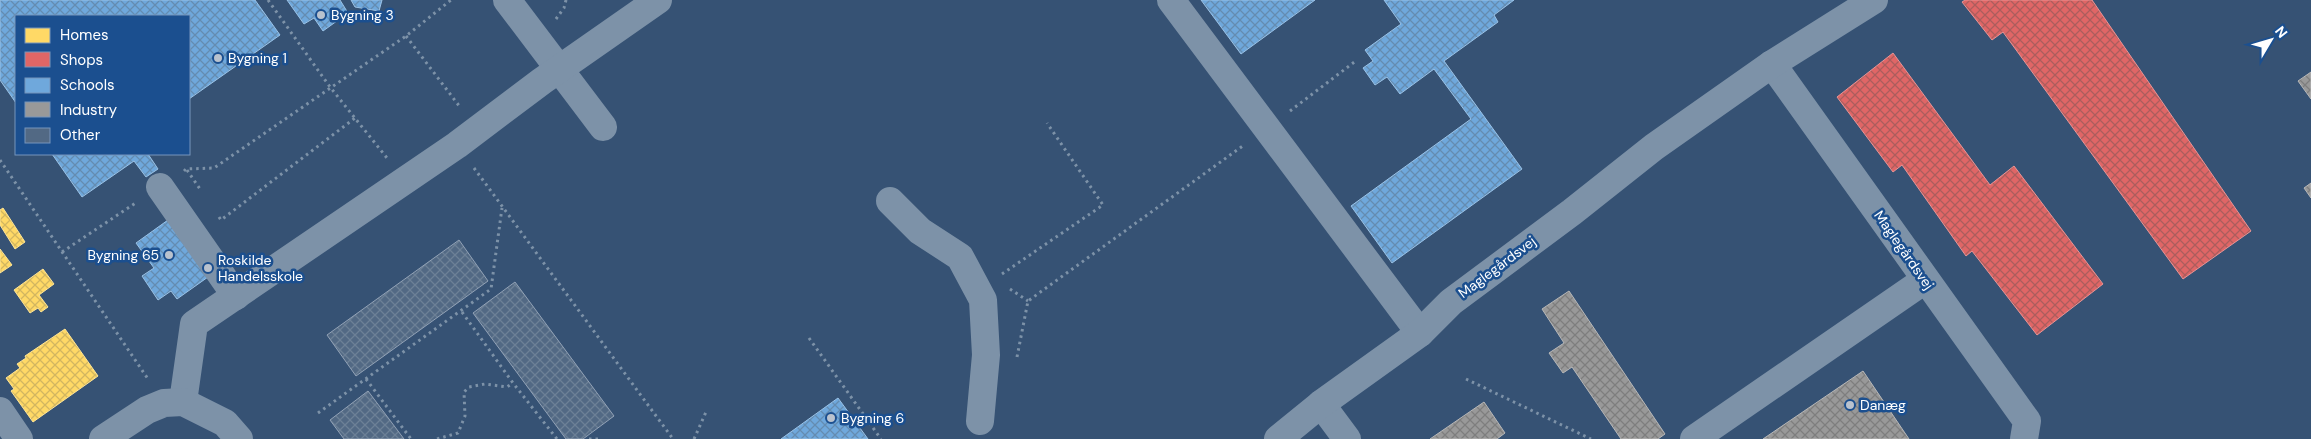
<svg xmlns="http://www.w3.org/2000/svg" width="2311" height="439" viewBox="0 0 2311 439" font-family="'DM Sans',sans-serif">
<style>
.homes{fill:url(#homes-cross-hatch);stroke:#ffe494}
.shops{fill:url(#shops-cross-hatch);stroke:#e99494}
.schools{fill:url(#schools-cross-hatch);stroke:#9ac2e6}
.industry{fill:url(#industry-cross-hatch);stroke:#b8b8b8}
.building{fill:url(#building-cross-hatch);stroke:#92a2b6}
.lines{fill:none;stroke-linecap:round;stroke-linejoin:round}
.path{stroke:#7d92a8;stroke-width:3;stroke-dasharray:2.5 4;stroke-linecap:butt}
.minor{stroke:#7d92a8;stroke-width:28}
.poi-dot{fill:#b9c2ce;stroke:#1b4f8f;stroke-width:2}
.labels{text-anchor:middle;stroke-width:5;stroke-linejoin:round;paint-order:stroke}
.poi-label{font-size:14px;fill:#fff;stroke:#1b4f8f;text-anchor:start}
.street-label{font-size:14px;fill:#fff;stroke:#1b4f8f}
</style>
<defs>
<pattern id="homes-cross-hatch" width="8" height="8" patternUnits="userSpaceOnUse" patternTransform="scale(1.25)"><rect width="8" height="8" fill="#ffd966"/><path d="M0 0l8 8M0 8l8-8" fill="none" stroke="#d2b660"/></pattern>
<pattern id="shops-cross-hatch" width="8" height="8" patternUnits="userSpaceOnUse" patternTransform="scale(1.25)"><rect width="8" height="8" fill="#e06666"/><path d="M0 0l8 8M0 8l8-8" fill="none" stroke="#ac5d5d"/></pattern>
<pattern id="schools-cross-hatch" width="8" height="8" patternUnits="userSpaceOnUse" patternTransform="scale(1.25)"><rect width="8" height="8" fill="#6fa8dc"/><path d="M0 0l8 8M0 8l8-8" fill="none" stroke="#648cb1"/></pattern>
<pattern id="industry-cross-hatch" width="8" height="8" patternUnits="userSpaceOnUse" patternTransform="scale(1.25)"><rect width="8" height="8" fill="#999"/><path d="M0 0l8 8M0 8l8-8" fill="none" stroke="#7e7e7e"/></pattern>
<pattern id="building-cross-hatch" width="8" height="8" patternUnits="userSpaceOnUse" patternTransform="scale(1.25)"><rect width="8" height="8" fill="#526984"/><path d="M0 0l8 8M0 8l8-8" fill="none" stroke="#6c8096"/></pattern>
</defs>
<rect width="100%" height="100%" fill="#365274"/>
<g class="homes">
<polygon points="3,208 25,242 15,249 0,225 0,210"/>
<polygon points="0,249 12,265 0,273"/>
<polygon points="43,269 54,284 39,295 48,307 41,312 38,308 30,313 14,290"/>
<polygon points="65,329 98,376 33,422 11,391 14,389 6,378 20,368 17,364 26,358 25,356"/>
</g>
<g class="shops">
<polygon points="1965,0 2092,0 2251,231 2183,279 2003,32 1992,40 1962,2"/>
<polygon points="1893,53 1990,185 2014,166 2103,284 2037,335 1972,251 1966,256 1902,165 1893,172 1837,97"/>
</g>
<g class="schools">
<polygon points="0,0 255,0 280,35 189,99 189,16 16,16 16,103 0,80"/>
<polygon points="287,0 340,0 348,13 323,31 314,18 304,24"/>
<polygon points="351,0 382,0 379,11 355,7"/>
<polygon points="1201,0 1315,0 1241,54"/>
<polygon points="1384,0 1514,0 1494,15 1498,22 1444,61 1522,169 1392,263 1351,206 1471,119 1434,69 1400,94 1387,77 1375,85 1363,68 1373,61 1365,50 1401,24"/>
<polygon points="52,154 148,154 158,169 146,177 134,161 82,197"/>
<polygon points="168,220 208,277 177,299 171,291 158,300 142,276 154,268 136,243"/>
<polygon points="838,398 868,439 781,439"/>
</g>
<g class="industry">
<polygon points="2311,72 2311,99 2298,81"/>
<polygon points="2311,183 2311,198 2304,188"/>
<polygon points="1569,291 1665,434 1658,439 1621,439 1572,367 1563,373 1549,353 1564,343 1542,309"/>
<polygon points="1863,371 1909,439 1763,439"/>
<polygon points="1484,402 1505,433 1497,439 1430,439"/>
</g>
<g class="building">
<polygon points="459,240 488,281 356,376 327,335"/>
<polygon points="515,282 614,416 583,439 566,439 473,313"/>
<polygon points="368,391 404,439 344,439 330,420"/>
</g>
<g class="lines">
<g class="path">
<polyline points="268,0 330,87 387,158"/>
<polyline points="556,19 564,8 566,0"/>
<polyline points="406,36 460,107"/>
<polyline points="1290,111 1357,60"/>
<polyline points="0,160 148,379"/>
<polyline points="474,168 673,439"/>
<polyline points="187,170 200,189"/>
<polyline points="184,171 186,169 214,168 406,36 451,0"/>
<polyline points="219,217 221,220 355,118"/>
<polyline points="62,252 137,202"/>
<polyline points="1002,274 1103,205 1047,123"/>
<polyline points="1010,289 1028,301"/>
<polyline points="462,312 513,383 557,439"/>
<polyline points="809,338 881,439"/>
<polyline points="1017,357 1028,301 1244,145"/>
<polyline points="366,379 411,439"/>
<polyline points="1466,379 1591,439"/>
<polyline points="318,413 491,289 502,208"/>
<polyline points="437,439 458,433 465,416 464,392 469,387 485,384 507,387 513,383"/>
<polyline points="589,439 599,439"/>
<polyline points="694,439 706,412"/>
</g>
<g class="minor">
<polyline points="507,0 603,127"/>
<polyline points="1171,0 1420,333"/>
<polyline points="1772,64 2027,421 2024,439"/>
<polyline points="160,187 236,296"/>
<polyline points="890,201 920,231 960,257 983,300 986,355 980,421"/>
<polyline points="183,402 194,324 457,145 542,81 658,0"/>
<polyline points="1321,404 1347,439"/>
<polyline points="0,411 19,439"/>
<polyline points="103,439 147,410 164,403 183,402 225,423 239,439"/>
<polyline points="1278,439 1321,404 1420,333 1451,302 1572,212 1654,147 1772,64 1874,0"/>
<polyline points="1694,439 1925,280"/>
</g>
</g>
<g class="poi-dot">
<circle cx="321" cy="15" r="5"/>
<circle cx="218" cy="58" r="5"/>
<circle cx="169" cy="255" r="5"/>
<circle cx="208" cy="268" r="5"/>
<circle cx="1850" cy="405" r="5"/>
<circle cx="831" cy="418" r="5"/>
</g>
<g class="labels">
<g class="poi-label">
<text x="331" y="20">Bygning 3</text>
<text x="228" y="63">Bygning 1</text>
<text x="159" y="260" text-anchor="end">Bygning 65</text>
<text x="218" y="265">Roskilde<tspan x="218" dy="16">Handelsskole</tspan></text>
<text x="1860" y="410">Danæg</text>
<text x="841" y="423">Bygning 6</text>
</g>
<g class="street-label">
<text transform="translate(1904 250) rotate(55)" y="5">Maglegårdsvej</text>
<text transform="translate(1497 267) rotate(-37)" y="5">Maglegårdsvej</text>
</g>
</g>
<rect x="15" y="15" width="175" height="140" fill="#1b4f8f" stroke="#7695bc"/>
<rect x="25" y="28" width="25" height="15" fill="#ffd966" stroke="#7695bc"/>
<text x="60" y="40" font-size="15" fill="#ffffff">Homes</text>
<rect x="25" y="52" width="25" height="15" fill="#e06666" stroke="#7695bc"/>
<text x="60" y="65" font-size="15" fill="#ffffff">Shops</text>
<rect x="25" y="78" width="25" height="15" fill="#6fa8dc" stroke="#7695bc"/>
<text x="60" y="90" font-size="15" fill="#ffffff">Schools</text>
<rect x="25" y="102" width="25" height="15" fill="#999999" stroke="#7695bc"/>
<text x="60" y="115" font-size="15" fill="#ffffff">Industry</text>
<rect x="25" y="128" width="25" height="15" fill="#526984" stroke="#7695bc"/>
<text x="60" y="140" font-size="15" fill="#ffffff">Other</text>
<g transform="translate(2271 40) rotate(52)" stroke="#1b4f8f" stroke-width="4" paint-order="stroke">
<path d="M0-4L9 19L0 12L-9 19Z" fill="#ffffff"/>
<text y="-8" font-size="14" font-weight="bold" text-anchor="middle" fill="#ffffff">N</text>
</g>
</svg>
